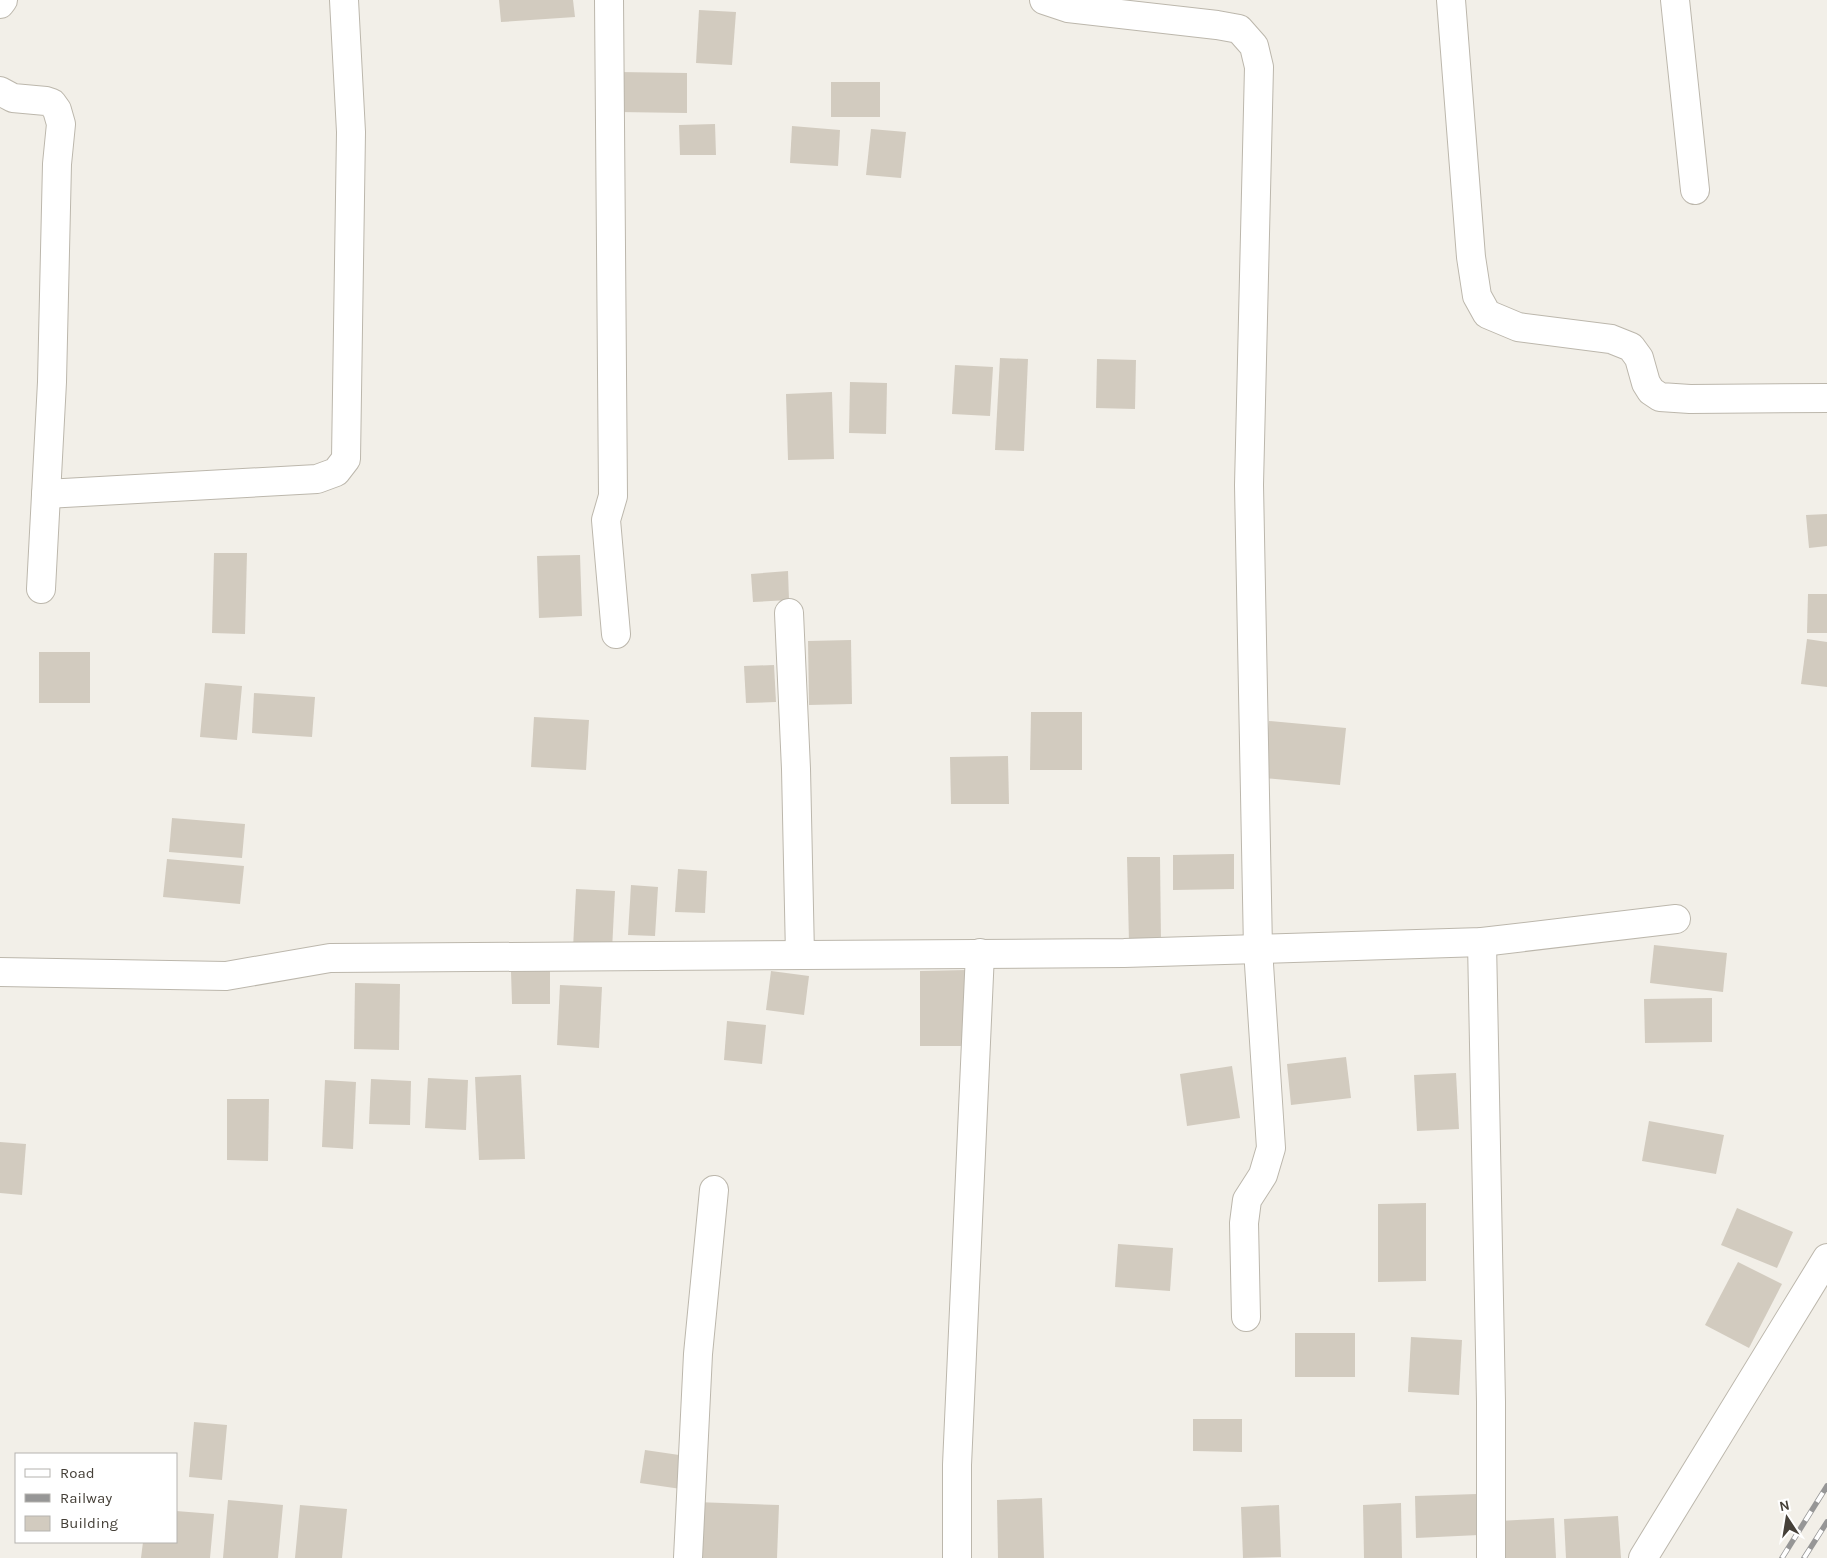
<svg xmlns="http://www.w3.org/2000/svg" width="1827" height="1558" viewBox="0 0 1827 1558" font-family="Karla,sans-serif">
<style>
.building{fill:#d2cbbf}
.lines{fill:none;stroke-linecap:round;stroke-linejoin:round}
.minor-casing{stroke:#bcb7ac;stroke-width:30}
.minor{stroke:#fff;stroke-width:28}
.rail-casing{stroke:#969696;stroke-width:5.5}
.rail{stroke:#fff;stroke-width:4;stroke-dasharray:11;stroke-linecap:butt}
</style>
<rect width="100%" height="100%" fill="#f2efe8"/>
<g class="building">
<polygon points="499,0 573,0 575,17 501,22"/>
<polygon points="699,10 736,12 732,65 696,63"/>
<polygon points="619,72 687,73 687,113 618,112"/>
<rect x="831" y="82" width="49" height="35"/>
<polygon points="715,124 716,155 680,155 679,125"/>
<polygon points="792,126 840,130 838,166 790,163"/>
<polygon points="871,129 906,132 901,178 866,175"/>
<polygon points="1000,358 1028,359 1024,451 995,450"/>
<polygon points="1097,359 1136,360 1135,409 1096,408"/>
<polygon points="955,365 993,367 990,416 952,414"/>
<polygon points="850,382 887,383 886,434 849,433"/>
<polygon points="832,392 834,459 788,460 786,394"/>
<polygon points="1827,514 1827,546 1809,548 1806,515"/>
<polygon points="214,553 247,553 245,634 212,633"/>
<polygon points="580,555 582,616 539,618 537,556"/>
<polygon points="788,571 789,600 753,602 751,574"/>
<polygon points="1808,594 1827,594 1827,633 1807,633"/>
<polygon points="1807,639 1827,642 1827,687 1801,684"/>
<polygon points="851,640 852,704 809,705 808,641"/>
<rect x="39" y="652" width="51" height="51"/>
<polygon points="774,665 776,702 746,703 744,666"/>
<polygon points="205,683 242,686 237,740 200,737"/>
<polygon points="254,693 315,697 312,737 252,733"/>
<polygon points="1031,712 1082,712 1082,770 1030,770"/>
<polygon points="534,717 589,720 586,770 531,767"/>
<polygon points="1269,721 1346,728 1340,785 1264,778"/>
<polygon points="1008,756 1009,804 951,804 950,757"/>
<polygon points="172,818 245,824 242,858 169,852"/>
<polygon points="1234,854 1234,889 1173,890 1173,855"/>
<polygon points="1127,857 1160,857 1161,942 1129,943"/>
<polygon points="167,859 244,866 240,904 163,897"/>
<polygon points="678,869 707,871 705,913 675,912"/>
<polygon points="631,885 658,887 655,936 628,935"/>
<polygon points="576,889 615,891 612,950 573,948"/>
<polygon points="1654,945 1727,953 1723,992 1650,983"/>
<polygon points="966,970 966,1046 920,1046 920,971"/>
<polygon points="511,971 550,971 550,1004 512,1004"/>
<polygon points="771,971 809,976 804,1015 766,1010"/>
<polygon points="355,983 400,984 399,1050 354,1049"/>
<polygon points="560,985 602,987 599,1048 557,1045"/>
<polygon points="1712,998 1712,1042 1645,1043 1644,999"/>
<polygon points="727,1021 766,1025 762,1064 724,1060"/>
<polygon points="1346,1057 1351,1098 1291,1105 1287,1064"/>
<polygon points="1232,1066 1240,1118 1187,1126 1180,1074"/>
<polygon points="1456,1073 1459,1129 1417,1131 1414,1075"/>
<polygon points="521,1075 525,1159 479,1160 475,1077"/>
<polygon points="428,1078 468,1080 466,1130 425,1128"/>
<polygon points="371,1079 411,1081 410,1125 369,1124"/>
<polygon points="325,1080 356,1082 353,1149 322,1147"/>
<polygon points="227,1099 269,1099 268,1161 227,1160"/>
<polygon points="1649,1121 1724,1135 1716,1174 1642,1161"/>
<polygon points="0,1142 26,1144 22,1195 0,1193"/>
<polygon points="1426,1203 1426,1281 1378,1282 1378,1204"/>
<polygon points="1737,1208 1793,1232 1777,1268 1721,1245"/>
<polygon points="1118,1244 1173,1248 1170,1291 1115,1287"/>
<polygon points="1738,1262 1782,1284 1749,1348 1705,1325"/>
<rect x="1295" y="1333" width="60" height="44"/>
<polygon points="1411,1337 1462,1340 1459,1395 1408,1392"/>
<polygon points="1193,1419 1242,1419 1242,1452 1193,1451"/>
<polygon points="194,1422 227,1425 222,1480 189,1477"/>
<polygon points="645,1450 686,1456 681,1489 640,1483"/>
<polygon points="1477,1494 1479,1535 1416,1538 1415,1496"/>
<polygon points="1042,1498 1044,1558 998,1558 997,1500"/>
<polygon points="228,1500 283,1505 278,1558 223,1558"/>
<polygon points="696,1502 779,1505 777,1558 694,1558"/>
<polygon points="1401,1503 1402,1558 1364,1558 1363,1505"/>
<polygon points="300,1505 347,1509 342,1558 295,1558"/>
<polygon points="1279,1505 1281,1557 1243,1558 1241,1507"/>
<polygon points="176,1511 214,1514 210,1558 141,1558 143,1542 176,1542"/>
<polygon points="1618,1516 1621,1558 1566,1558 1564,1519"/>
<polygon points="1554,1518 1556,1558 1501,1558 1499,1521"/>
</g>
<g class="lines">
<g class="minor-casing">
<g id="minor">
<polyline points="609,0 613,496 606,520 616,634"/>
<polyline points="1044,0 1068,8 1217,25 1239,29 1254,46 1259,67 1249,485 1258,949 1271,1148 1263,1175 1247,1200 1244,1223 1246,1317"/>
<polyline points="1451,0 1471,257 1477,296 1487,314 1518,327 1611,339 1631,347 1639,358 1646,383 1651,391 1660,397 1690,399 1827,398"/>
<polyline points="1675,0 1695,190"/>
<polyline points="0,4 3,0"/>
<polyline points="0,91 13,98 46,101 52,103 57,110 61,124 57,164 52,382 41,589"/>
<polyline points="46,494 317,479 336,472 346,459 351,132 344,0"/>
<polyline points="789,613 796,769 800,955"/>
<polyline points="1482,942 1491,1402 1491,1558"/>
<polyline points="0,972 226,976 330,958 1124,953 1258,949 1482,942 1676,919"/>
<polyline points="688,1558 698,1354 714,1190"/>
<polyline points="957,1558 957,1465 980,953"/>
<polyline points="1643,1558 1827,1258"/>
</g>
</g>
<use href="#minor" class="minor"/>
<g class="rail-casing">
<g id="rail">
<polyline points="1782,1558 1827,1486"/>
<polyline points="1804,1558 1827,1522"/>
</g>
</g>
<use href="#rail" class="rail"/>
</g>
<rect x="15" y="1453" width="162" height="90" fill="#ffffff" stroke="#b5b3af"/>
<rect x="25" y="1469" width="25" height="8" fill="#ffffff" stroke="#b5b3af"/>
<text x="60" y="1478" font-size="15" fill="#454038">Road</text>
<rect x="25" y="1494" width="25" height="8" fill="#969696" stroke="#b5b3af"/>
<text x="60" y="1503" font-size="15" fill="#454038">Railway</text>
<rect x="25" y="1516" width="25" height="15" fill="#d2cbbf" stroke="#b5b3af"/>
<text x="60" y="1528" font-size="15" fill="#454038">Building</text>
<g transform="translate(1787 1518) rotate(348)" stroke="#ffffff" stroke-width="4" paint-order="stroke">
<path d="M0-4L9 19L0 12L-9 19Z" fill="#454038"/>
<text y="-8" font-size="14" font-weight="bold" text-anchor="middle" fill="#454038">N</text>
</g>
</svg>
